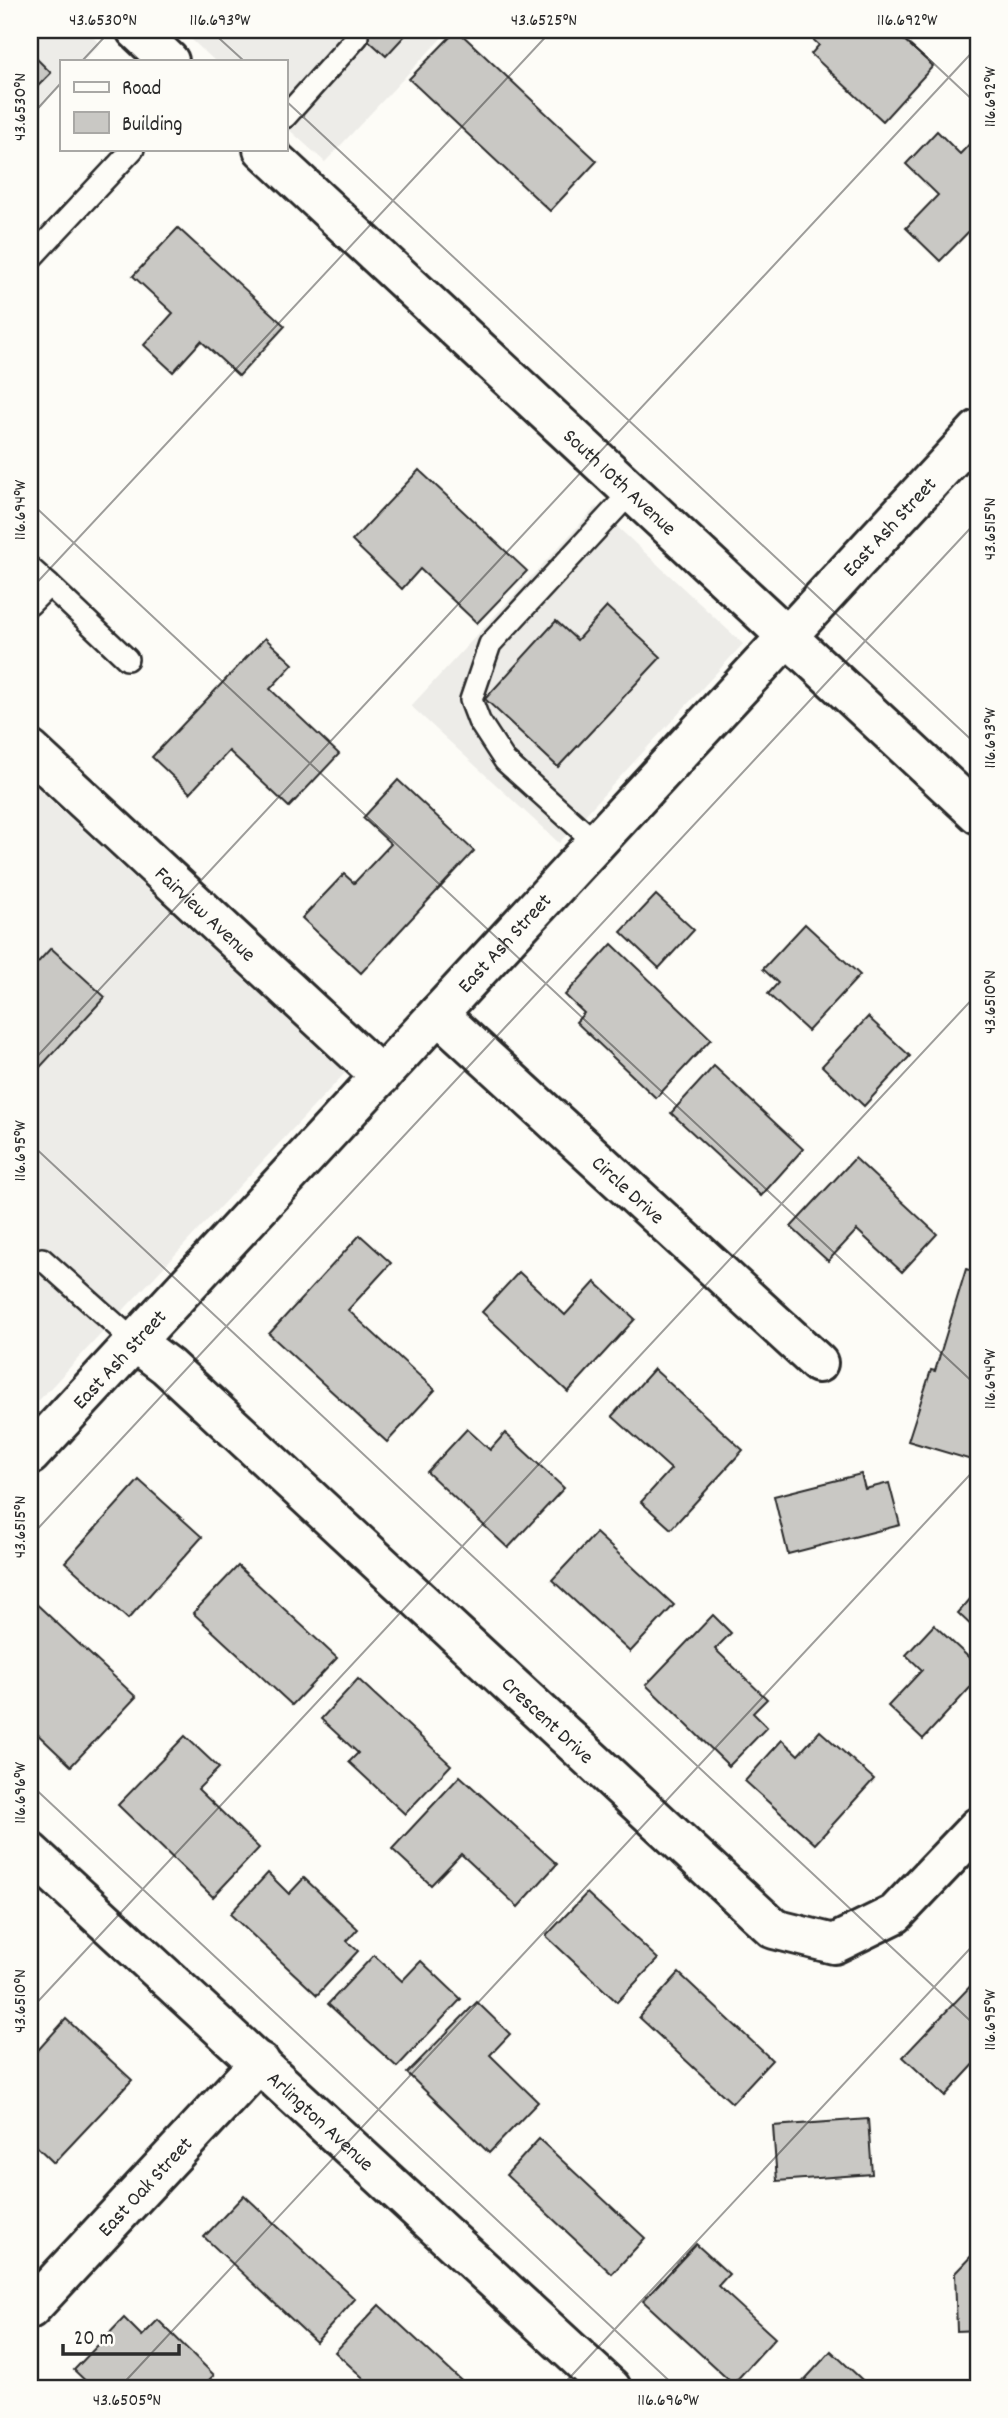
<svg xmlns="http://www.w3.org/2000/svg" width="1008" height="2418" viewBox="0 0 1008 2418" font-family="Dekko,sans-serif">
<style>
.built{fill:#edece8}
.building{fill:#c9c8c4;stroke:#2b2b2b;stroke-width:2}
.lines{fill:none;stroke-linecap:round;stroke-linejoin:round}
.service-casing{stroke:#2b2b2b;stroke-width:26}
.minor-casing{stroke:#2b2b2b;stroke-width:44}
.primary-casing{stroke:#2b2b2b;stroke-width:44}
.service{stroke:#fdfcf7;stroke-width:21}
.minor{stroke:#fdfcf7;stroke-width:38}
.primary{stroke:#fdfcf7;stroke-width:38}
.ticks{fill:none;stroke:#2b2b2b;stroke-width:2;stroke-opacity:0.45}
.labels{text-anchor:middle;stroke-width:6;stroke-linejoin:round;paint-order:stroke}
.street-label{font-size:21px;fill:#2b2b2b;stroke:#fdfcf7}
.neatline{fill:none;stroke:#2b2b2b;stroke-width:2.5}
.ticks-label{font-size:18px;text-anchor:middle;fill:#2b2b2b}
</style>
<rect width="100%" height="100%" fill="#fdfcf7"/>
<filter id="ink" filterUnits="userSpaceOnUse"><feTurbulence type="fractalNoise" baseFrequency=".0143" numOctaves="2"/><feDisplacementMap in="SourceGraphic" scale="14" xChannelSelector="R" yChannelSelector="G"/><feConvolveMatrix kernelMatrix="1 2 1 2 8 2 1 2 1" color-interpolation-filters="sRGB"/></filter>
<g filter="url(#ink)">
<g class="built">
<polygon points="30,30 85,30 100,44 83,61 61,61 61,85 30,119"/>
<polygon points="181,30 449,30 325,162 285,126 285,61 215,61"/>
<polygon points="596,507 743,644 559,843 411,706"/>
<polygon points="30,781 345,1073 30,1410"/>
</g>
<g class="building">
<polygon points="357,30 410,30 386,56"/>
<polygon points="457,30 597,161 550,211 409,79"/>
<polygon points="803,30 893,30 933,66 883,121 811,54 819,45"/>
<polygon points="30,52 51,73 30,94"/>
<polygon points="937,131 960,154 978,135 978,222 940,261 906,228 938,195 906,164"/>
<polygon points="178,228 285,326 239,376 201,341 173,372 144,345 173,313 133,276"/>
<polygon points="419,470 527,571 477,623 420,569 402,589 352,541"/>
<polygon points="607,607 661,657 558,767 485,699 556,621 577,640"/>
<polygon points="265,638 293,664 270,689 339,754 289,807 229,751 190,793 152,757"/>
<polygon points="398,780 474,851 361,973 302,918 344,874 354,883 391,844 363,818"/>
<polygon points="656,895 694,930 659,968 621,932"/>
<polygon points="805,924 860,975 808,1031 768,994 778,983 763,969"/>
<polygon points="612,944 711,1039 656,1098 576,1022 584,1013 565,995"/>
<polygon points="51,948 105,997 30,1078 30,971"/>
<polygon points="868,1017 910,1056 864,1106 822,1066"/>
<polygon points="714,1066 803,1149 761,1196 671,1113"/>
<polygon points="855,1158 937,1234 902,1272 857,1230 828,1261 791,1227"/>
<polygon points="360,1235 391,1263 348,1310 435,1390 387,1442 269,1334"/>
<polygon points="966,1269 978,1273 978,1462 908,1441 931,1370 935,1371"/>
<polygon points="519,1272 565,1315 595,1282 635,1319 568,1392 482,1312"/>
<polygon points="654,1369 743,1450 671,1529 641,1502 671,1469 612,1416"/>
<polygon points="467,1429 490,1450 505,1433 564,1488 508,1548 427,1472"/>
<polygon points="861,1474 865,1489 889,1483 900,1525 788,1554 774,1496"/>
<polygon points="139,1480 202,1537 128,1619 65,1562"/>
<polygon points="596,1533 674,1605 630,1652 552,1580"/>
<polygon points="238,1566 337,1658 292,1705 193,1613"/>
<polygon points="978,1590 978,1632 958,1613"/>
<polygon points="30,1598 136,1697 71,1766 30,1727 30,1703 35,1698 30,1693"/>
<polygon points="713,1615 731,1633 715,1649 767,1699 753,1713 767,1727 729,1766 646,1685"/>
<polygon points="934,1625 978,1666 978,1679 923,1739 888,1706 922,1670 906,1655"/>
<polygon points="358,1679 451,1765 405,1814 349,1762 358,1753 321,1719"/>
<polygon points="820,1731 874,1779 815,1844 745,1781 782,1740 798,1755"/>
<polygon points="185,1736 219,1768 198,1789 259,1848 213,1897 118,1805"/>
<polygon points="460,1776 557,1864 518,1907 461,1854 431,1885 392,1849"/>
<polygon points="268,1873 289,1894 304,1878 358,1929 347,1941 358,1951 317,1995 230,1914"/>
<polygon points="587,1893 658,1959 617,2002 546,1936"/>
<polygon points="374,1955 402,1981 421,1961 461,1999 397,2067 328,2004"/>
<polygon points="679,1973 772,2060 732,2103 639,2017"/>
<polygon points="978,1978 978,2060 945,2096 903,2057"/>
<polygon points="477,2002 510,2034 490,2055 538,2102 489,2153 407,2073"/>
<polygon points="66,2019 132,2080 54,2163 30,2140 30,2059"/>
<polygon points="868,2119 872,2174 777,2181 773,2126"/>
<polygon points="539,2139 645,2238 612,2274 506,2175"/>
<polygon points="244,2195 355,2299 316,2342 204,2237"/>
<polygon points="696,2244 729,2274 718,2286 775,2338 733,2384 643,2301"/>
<polygon points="978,2249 978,2330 957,2331 955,2273"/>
<polygon points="379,2305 469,2388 374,2388 335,2352"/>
<polygon points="124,2318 142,2336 158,2320 214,2375 201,2388 93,2388 74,2370"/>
<polygon points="831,2351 871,2388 797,2388"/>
</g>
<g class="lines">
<g class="service-casing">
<g id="service">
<polyline points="285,117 357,37"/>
<polyline points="30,259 133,149"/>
<polyline points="30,568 49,585 30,604"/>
<polyline points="49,585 127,659"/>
<polyline points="596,843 505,761 479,721 471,700 490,644 631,492"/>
<polyline points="42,1259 135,1342"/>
</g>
</g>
<g class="minor-casing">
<g id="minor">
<path id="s1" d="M30,750l351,326"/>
<path id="s2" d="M438,1014l380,349"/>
<path id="s3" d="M135,1342l32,24 607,563 60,15 61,-30 83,-87"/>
<path id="s4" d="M30,1455l948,-1025"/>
<path id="s5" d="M30,1852l581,536"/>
<path id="s6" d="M30,2309l230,-247"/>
</g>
</g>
<g class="primary-casing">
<g id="primary">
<polyline points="136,30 169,61"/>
<path id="s7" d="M263,149l715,665"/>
</g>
</g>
<use href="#service" class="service"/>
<use href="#minor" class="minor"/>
<use href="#primary" class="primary"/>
</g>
</g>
<path class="ticks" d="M210,30l34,31M898,30l80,75M82,61l29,-31M285,100l693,646M30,117l31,-34M30,502l948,885M30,590l522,-560M30,1064l948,-1018M30,1143l948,885M30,1537l948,-1017M30,1784l647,604M30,2010l948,-1017M119,2388l859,-922M560,2388l418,-448"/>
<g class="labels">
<g class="street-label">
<text dy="7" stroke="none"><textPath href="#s7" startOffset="488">South 10th Avenue</textPath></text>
<text dy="7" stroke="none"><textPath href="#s4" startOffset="1265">East Ash Street</textPath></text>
<text dy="7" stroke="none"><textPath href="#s1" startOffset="240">Fairview Avenue</textPath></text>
<text dy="7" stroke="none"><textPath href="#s4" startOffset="698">East Ash Street</textPath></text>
<text dy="7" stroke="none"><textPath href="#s2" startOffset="259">Circle Drive</textPath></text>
<text dy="7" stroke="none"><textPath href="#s4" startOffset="131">East Ash Street</textPath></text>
<text dy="7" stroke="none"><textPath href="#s3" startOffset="560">Crescent Drive</textPath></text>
<text dy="7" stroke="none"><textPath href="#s5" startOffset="396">Arlington Avenue</textPath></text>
<text dy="7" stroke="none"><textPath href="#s6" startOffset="168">East Oak Street</textPath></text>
</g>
</g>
<rect width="1008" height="2418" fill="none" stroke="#fdfcf7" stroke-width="77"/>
<rect x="60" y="60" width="228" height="91" fill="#fdfcf7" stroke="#a9a8a5" stroke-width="2"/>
<rect x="74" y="82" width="35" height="10" fill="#fdfcf7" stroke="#a9a8a5" stroke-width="2"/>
<text x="122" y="94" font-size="21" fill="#2b2b2b">Road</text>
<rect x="74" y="112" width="35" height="21" fill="#c9c8c4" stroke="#a9a8a5" stroke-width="2"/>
<text x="122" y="130" font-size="21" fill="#2b2b2b">Building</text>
<path d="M63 2344v10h116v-10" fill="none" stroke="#2b2b2b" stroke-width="3.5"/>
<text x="74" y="2344" font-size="21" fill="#2b2b2b" stroke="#fdfcf7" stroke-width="5" paint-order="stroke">20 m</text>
<rect x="38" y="38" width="932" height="2342" class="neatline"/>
<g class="ticks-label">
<text x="103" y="25">43.6530°N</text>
<text x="220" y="25">116.693°W</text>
<text x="544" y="25">43.6525°N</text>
<text x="907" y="25">116.692°W</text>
<text transform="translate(989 97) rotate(-90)" y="6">116.692°W</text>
<text transform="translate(19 107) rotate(-90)" y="6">43.6530°N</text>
<text transform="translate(19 510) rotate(-90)" y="6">116.694°W</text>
<text transform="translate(989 529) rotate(-90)" y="6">43.6515°N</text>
<text transform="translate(989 738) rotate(-90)" y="6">116.693°W</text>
<text transform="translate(989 1002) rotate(-90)" y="6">43.6510°N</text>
<text transform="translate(19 1151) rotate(-90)" y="6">116.695°W</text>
<text transform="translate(989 1379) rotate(-90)" y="6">116.694°W</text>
<text transform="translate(19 1527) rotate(-90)" y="6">43.6515°N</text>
<text transform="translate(19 1793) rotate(-90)" y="6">116.696°W</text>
<text transform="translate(19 2001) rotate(-90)" y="6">43.6510°N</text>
<text transform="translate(989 2020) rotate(-90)" y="6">116.695°W</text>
<text x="127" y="2405">43.6505°N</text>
<text x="668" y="2405">116.696°W</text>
</g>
</svg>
